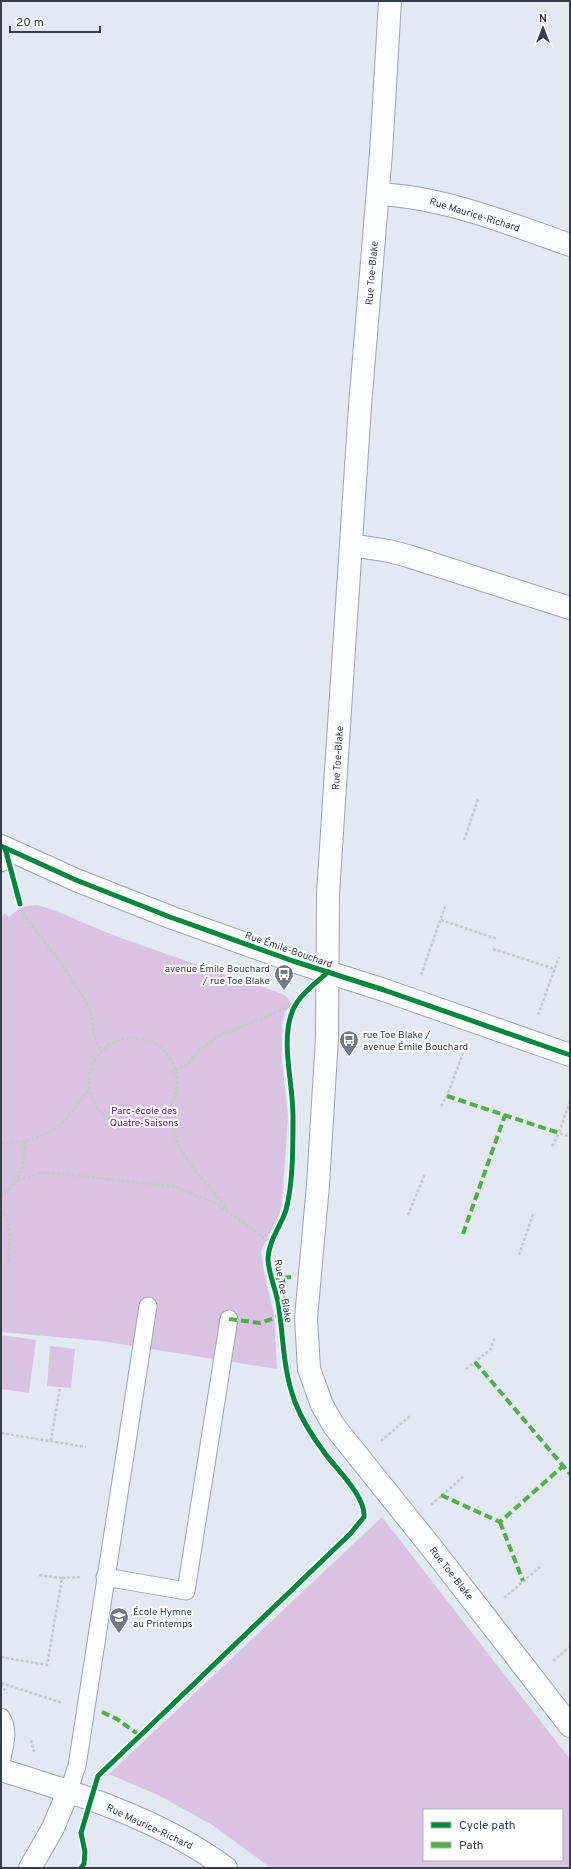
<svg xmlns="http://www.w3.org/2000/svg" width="571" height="1869" viewBox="0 0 571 1869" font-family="Overpass,sans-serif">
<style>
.green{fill:#dac2e3;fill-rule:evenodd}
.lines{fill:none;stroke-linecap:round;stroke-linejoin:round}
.lane-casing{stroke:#9ea5ae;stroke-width:19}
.street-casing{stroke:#9ea5ae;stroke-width:24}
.path{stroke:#c5c9cc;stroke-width:2.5;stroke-dasharray:3 2;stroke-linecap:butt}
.lane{stroke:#fbfcfd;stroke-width:17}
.street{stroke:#fbfcfd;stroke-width:22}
.quiet{stroke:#54ad47;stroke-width:4;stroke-dasharray:8 4;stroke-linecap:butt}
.cycleway-casing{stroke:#fff;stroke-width:8}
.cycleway{stroke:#00873e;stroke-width:5}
.labels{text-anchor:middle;stroke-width:4;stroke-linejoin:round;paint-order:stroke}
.street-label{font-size:10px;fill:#353e4a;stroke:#fff}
.poi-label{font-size:10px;fill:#353e4a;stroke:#fff;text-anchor:start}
.park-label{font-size:10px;fill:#69206e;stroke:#fff}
</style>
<rect width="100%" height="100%" fill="#e2e9f3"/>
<g class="green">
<path d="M37,905c24,6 52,21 76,30 54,20 109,38 164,57l9,4 6,8 -7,8 -3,13v38l6,53 -6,88 -3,11 -18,36 3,21 10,43 3,54 -176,-28 -100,-9v-414l3,-5 5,4 12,-10z"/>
<polygon points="1,1335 36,1340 29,1393 1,1389"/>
<polygon points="50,1346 75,1349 71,1388 47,1386"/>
<path d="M382,1517l188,242v109h-299l-57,-42 -54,-30 -51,-22zM424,1810h138v50h-138z"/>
</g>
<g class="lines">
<g class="lane-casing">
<g id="lane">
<polyline points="1,863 5,848"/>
<polyline points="105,1577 186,1591 229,1319"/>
<path d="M1,1717c9,13 3,31 0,45"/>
<polyline points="68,1792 77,1766 148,1306"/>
</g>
</g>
<g class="street-casing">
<g id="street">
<polyline points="390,1 381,153 360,406 328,893 327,1037 318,1185 306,1318 309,1369 322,1405 334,1426 435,1552 570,1726"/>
<path d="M378,194c65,3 130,29 192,51"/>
<polyline points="351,545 389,551 408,556 570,608"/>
<polyline points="1,846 76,880 170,917 293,961 384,990 570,1055"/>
<path d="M1,1770c76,23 161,50 225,98"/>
<polyline points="30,1868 53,1828 68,1792"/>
</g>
</g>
<g class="path">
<polyline points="464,840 478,799"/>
<path d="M20,904l2,8c22,30 47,59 65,92 8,15 3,34 15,46"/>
<polyline points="441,920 497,939"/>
<polyline points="493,949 555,969"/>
<polyline points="421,975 446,904"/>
<polyline points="538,1015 559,957"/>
<circle cx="133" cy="1082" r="44"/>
<polyline points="171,1072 187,1065 199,1050 220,1035 273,1014 298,1002"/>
<polyline points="570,1101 559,1133 570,1137"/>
<polyline points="441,1106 447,1096 463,1053"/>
<path d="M165,1112c8,12 10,26 17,39 10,20 32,39 45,58"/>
<path d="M1,1143c23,0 49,-6 65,-24 8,-10 15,-20 23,-30"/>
<polyline points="552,1146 559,1133"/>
<polyline points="18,1180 42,1173 56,1173 176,1187 217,1204 271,1243"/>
<path d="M1,1196c22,-17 23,-30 24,-56"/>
<path d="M1,1210c13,14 8,35 7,53"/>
<polyline points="408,1215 425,1174"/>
<polyline points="519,1255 533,1214"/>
<polyline points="466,1369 490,1350 495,1337"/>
<polyline points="1,1433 86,1447"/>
<polyline points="51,1441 60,1387"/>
<polyline points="381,1441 411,1415"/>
<polyline points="431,1505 464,1476"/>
<polyline points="62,1578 81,1577"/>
<polyline points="504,1598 541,1566"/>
<polyline points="1,1657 47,1665 62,1578 37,1575"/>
<polyline points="553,1661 570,1647"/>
<polyline points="1,1683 63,1703"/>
<polyline points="1,1684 7,1693"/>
<polyline points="31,1740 34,1752"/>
</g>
<use href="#lane" class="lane"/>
<use href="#street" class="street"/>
<g class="quiet">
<polyline points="447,1096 559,1133"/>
<polyline points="463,1234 505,1115"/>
<polyline points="272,1279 291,1277"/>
<polyline points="229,1319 260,1323 280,1316"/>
<polyline points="475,1362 570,1474"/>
<polyline points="441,1495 500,1522 563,1466"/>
<polyline points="500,1522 523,1581"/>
<polyline points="102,1712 117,1719 139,1735"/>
</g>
<g class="cycleway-casing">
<g id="cycleway">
<polyline points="1,846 76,880 170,917 293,961 384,990 570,1055"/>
<polyline points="5,848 20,904"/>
<path d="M81,1868l3,-4 1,-12 -4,-19 17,-57 252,-242 14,-17c2,-21 -29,-49 -40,-65 -12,-16 -22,-32 -29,-50 -13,-35 -11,-65 -17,-100 -3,-15 -10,-30 -10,-44 1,-18 13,-32 18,-48 7,-27 7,-62 7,-90 1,-33 -12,-74 -2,-105 5,-18 24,-31 37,-43"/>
</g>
</g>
<use href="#cycleway" class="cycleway"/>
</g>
<defs>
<g id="bus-pin" transform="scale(1)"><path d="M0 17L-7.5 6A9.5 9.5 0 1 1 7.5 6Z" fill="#727a85" stroke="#fff"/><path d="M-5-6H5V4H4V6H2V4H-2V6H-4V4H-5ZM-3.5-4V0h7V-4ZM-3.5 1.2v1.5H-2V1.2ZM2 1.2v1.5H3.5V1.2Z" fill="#fff"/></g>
<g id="school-pin" transform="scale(1)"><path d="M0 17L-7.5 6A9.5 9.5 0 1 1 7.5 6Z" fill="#727a85" stroke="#fff"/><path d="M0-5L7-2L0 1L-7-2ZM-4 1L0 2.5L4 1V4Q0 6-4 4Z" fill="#fff"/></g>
</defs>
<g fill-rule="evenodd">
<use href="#bus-pin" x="284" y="974"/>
<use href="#bus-pin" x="349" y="1040"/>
<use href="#school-pin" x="119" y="1617"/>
</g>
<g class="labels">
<g class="street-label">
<text transform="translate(475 214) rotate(17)" y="4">Rue Maurice-Richard</text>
<text transform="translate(371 273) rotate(-85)" y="4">Rue Toe-Blake</text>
<text transform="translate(337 758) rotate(-86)" y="4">Rue Toe-Blake</text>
<text transform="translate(289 949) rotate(19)" y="4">Rue Émile-Bouchard</text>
<text transform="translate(284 1291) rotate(80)" y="4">Rue Toe-Blake</text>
<text transform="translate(452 1573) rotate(52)" y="4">Rue Toe-Blake</text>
<text transform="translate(150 1826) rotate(25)" y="4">Rue Maurice-Richard</text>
</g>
<g class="poi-label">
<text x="270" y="972" text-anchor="end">avenue Émile Bouchard<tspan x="270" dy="12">/ rue Toe Blake</tspan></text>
<text x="363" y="1038">rue Toe Blake /<tspan x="363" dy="12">avenue Émile Bouchard</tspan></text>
<text x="133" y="1615">École Hymne<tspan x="133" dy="12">au Printemps</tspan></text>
</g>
<g class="park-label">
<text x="144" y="1114">Parc-école des<tspan x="144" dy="12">Quatre-Saisons</tspan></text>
</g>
</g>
<rect width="571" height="1869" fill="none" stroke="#353e4a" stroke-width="4"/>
<rect x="423" y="1809" width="140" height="52" fill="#ffffff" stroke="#aeb2b7"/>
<rect x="431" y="1822" width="20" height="6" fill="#00873e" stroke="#aeb2b7"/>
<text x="459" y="1829" font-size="12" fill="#353e4a">Cycle path</text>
<rect x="431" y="1842" width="20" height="6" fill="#54ad47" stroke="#aeb2b7"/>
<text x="459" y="1849" font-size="12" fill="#353e4a">Path</text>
<g transform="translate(543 28)" stroke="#ffffff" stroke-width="3" paint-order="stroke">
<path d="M0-3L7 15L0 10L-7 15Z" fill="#353e4a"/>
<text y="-6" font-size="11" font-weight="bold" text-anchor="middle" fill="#353e4a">N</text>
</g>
<path d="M10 26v6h90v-6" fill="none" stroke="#353e4a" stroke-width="2"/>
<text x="16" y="26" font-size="12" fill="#353e4a" stroke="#ffffff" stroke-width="3" paint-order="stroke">20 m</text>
</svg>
